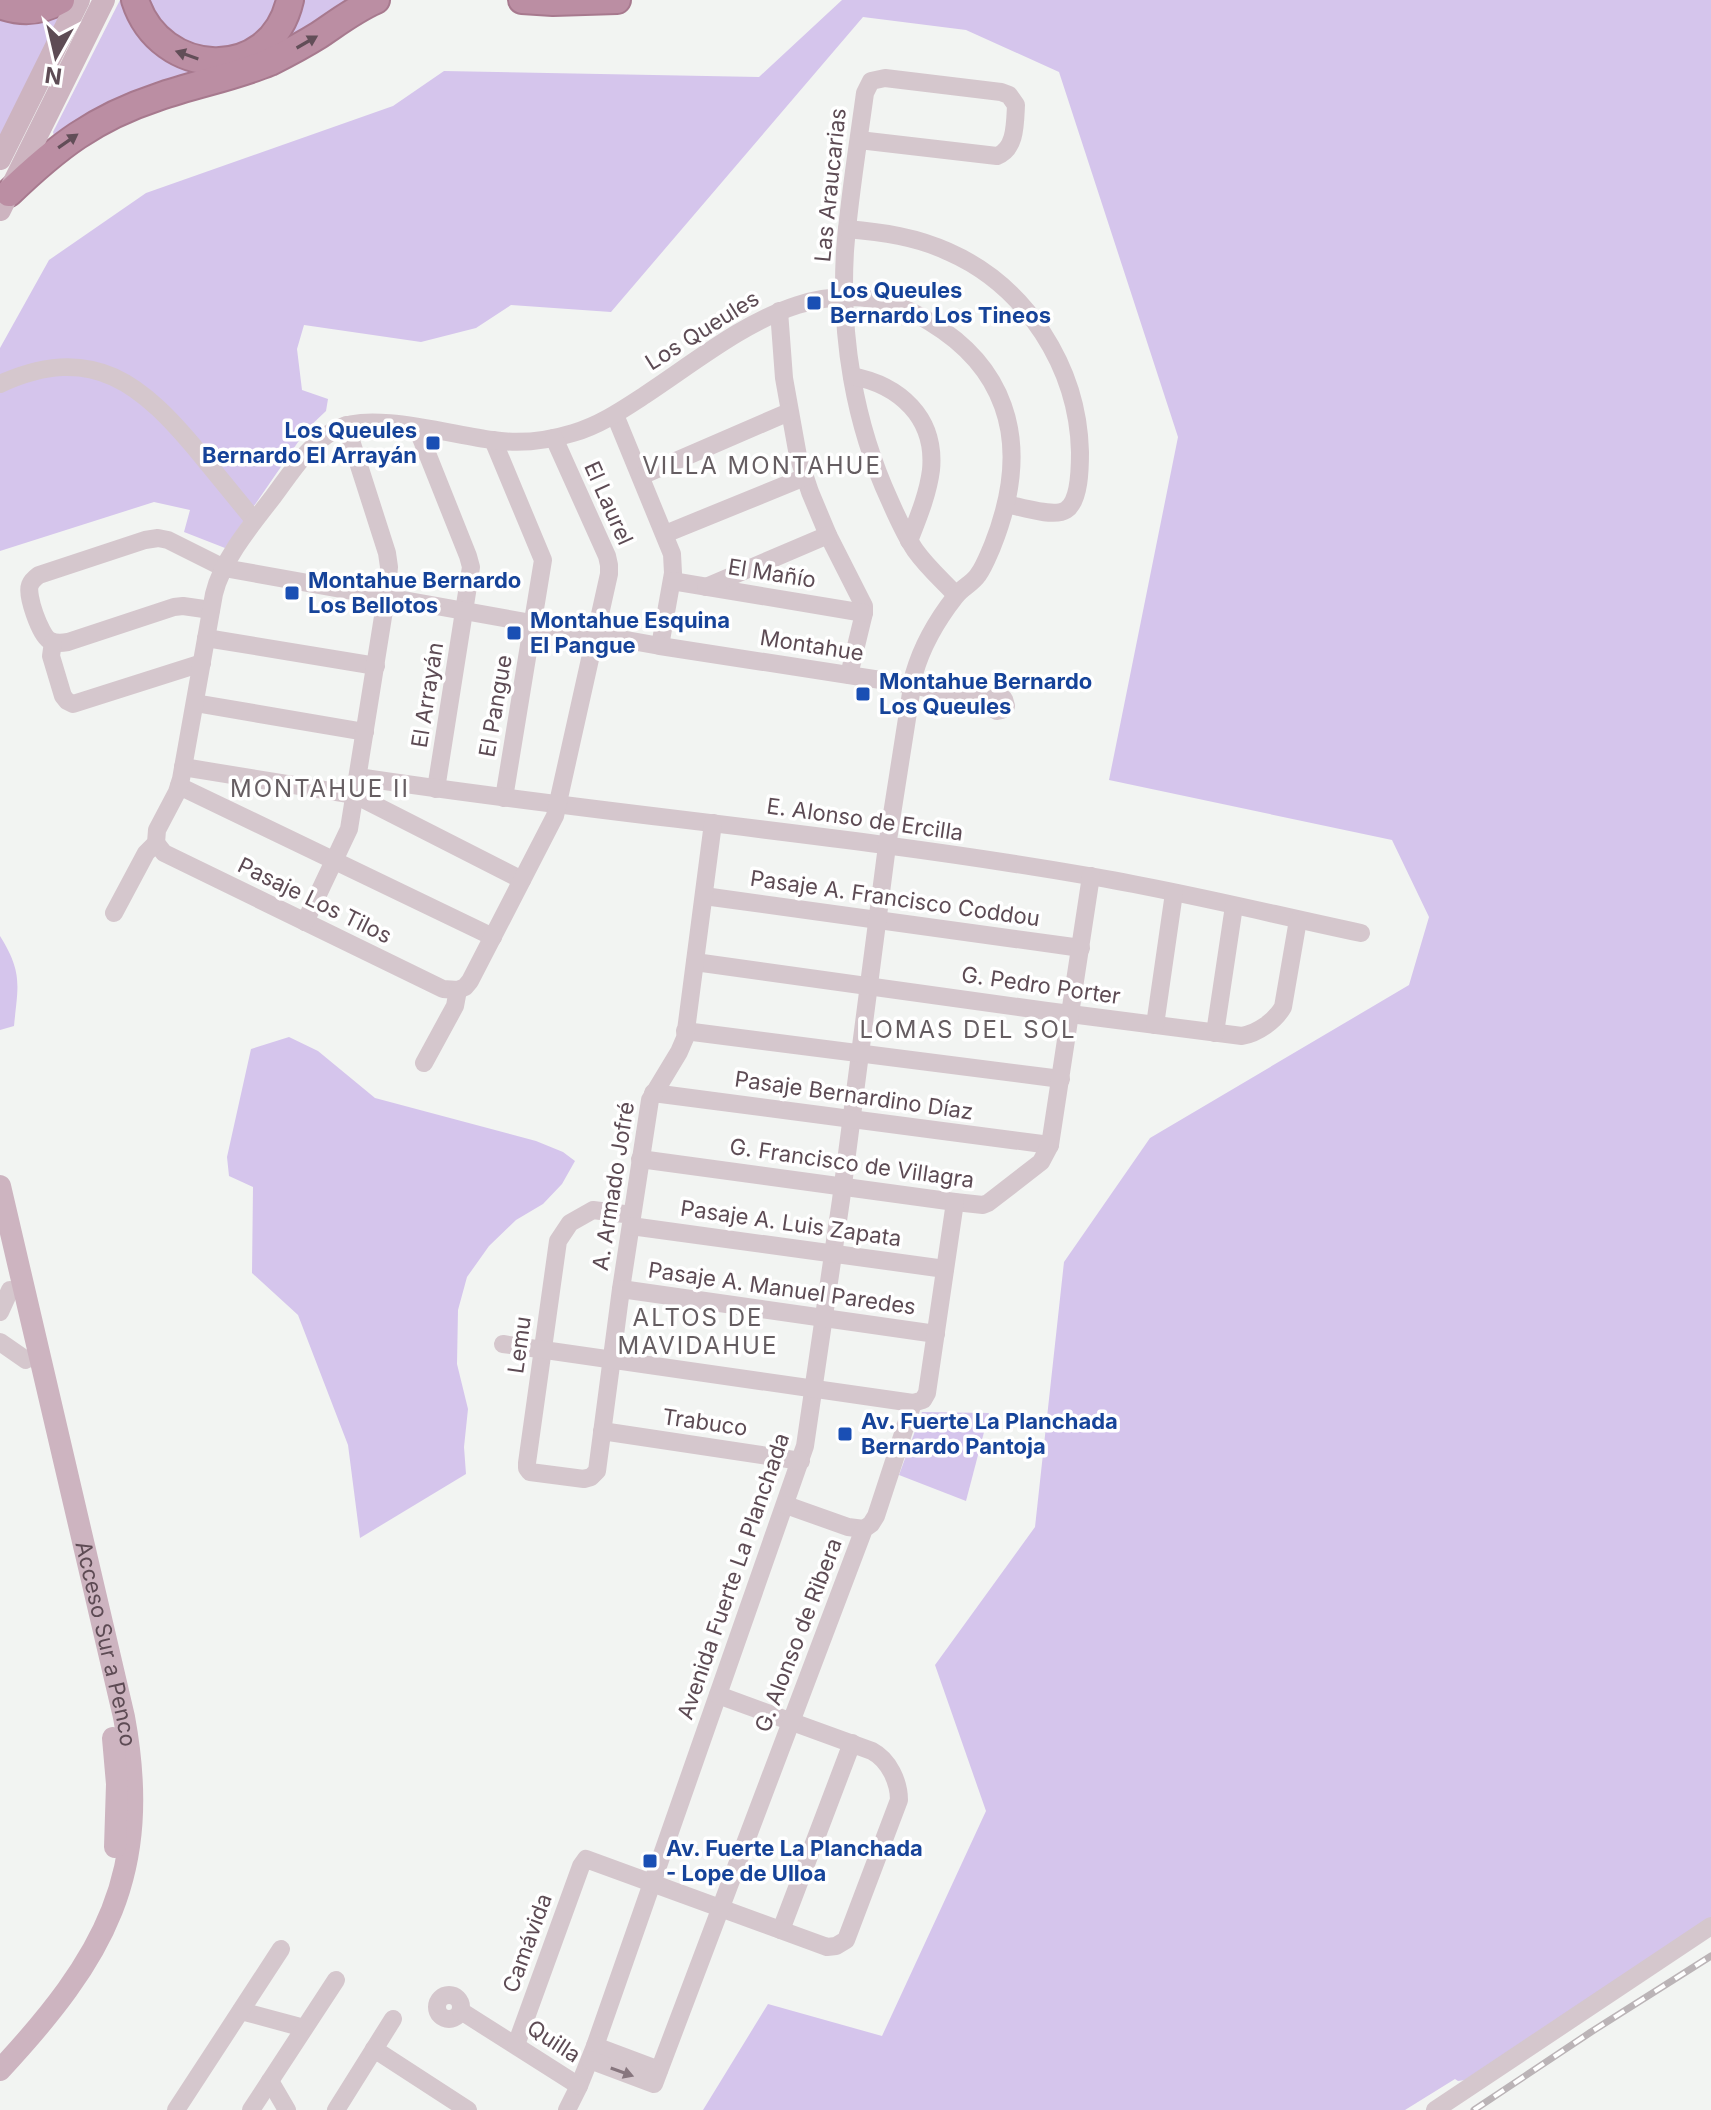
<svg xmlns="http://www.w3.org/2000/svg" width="1711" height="2110" viewBox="0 0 1711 2110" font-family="Inter,sans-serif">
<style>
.green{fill:#d5c5ec}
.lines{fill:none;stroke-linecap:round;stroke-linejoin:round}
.highway-casing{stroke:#a7798e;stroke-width:30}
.minor{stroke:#d5c7cd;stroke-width:18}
.major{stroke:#cdb4c0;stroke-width:22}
.highway{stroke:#bb8ea3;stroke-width:26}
.rail-casing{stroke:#bbb4b7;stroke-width:7}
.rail{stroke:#fff;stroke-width:4;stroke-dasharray:12;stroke-linecap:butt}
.oneway{fill:#624e58}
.oneway2{fill:#87767e}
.transit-dot{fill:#1a4fb4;stroke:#fff;stroke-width:3}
.labels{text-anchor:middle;stroke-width:7;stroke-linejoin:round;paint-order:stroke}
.street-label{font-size:22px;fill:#5d4b54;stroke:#fff}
.transit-label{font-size:22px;font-weight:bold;fill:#164399;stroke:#fff;text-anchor:start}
.neighbourhood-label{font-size:24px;letter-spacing:2px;fill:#665e62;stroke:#fff}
</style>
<rect width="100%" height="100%" fill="#f2f4f2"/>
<g class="green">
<polygon points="120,0 126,0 219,71 59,135 54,136 53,132"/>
<polygon points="145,0 283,0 259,38 213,52 166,34"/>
<polygon points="302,0 365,0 294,45 283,38"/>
<polygon points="842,0 1711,0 1711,1924 1465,2080 1458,2081 1455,2079 1405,2110 703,2110 768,2004 882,2036 986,1811 935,1665 1035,1527 1064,1262 1150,1138 1409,985 1429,917 1392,840 1109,780 1178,437 1059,72 966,30 863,17 611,312 511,305 476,328 421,342 304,325 297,349 302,390 328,399 326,411 307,429 225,548 184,532 190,510 154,502 0,551 0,348 49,260 146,193 393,106 444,71 759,77"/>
<polygon points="67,5 0,138 0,15"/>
<path d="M0,936c23,37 18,49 14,90l-14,4z"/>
<polygon points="289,1037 318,1051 375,1098 536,1141 563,1152 575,1161 562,1184 543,1204 516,1220 489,1246 467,1277 458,1310 457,1364 468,1409 464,1447 466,1474 360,1538 348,1445 298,1315 252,1273 253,1187 229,1176 227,1157 251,1049"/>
<polygon points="922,1412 989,1413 966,1501 899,1475"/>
</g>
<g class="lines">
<g class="highway-casing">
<g id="highway">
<path d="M135,0c25,79 136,84 155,0"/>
<polyline points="522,0 553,2 617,0"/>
<path d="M0,5c21,8 41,7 61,-5"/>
<path d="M9,193c48,-46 85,-75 149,-96 37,-13 76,-20 112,-35 16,-8 33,-17 49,-27 18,-12 36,-26 57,-35"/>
</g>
</g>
<g class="minor">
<path d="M859,140l138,16c19,-7 18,-33 19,-51l-7,-10 -8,-3 -116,-14 -14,3 -6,12c-7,52 -16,105 -20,158 -5,85 9,172 45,250 7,16 15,34 25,49 12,17 27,30 41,45"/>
<path d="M847,229c35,3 70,8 102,23 77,34 129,115 131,200 0,14 0,49 -14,58 -12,8 -45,-3 -60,-6"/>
<polyline points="779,311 784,378 798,456 810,492 828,535 864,606 864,613 849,675"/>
<path d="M852,376c47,9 84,41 79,94 -3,24 -13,48 -22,71"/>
<path d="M0,384c93,-43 143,1 200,70 18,22 36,44 54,66"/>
<polyline points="615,415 672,554 673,573 660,646"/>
<polyline points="417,428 468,556 471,567 436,789"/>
<polyline points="493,440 543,560 504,798"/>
<polyline points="641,476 789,412"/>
<polyline points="665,534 805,477"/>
<polyline points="672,581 864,613"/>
<polyline points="706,587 828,535"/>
<path d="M211,610l-28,-4 -9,1 -106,35c-6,1 -13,2 -19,-2 -9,-6 -23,-45 -19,-55 2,-5 5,-7 9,-10l106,-35 13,-2 10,2 56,28 436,78 253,39 78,18 1,5 5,3 5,-1 4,-4 -2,-7 -5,-3 -5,2 -3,5"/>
<polyline points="206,638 376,666"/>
<polyline points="53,642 51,656 63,696 67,701 73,704 202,663"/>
<polyline points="195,703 365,732"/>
<polyline points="183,767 355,795 522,880"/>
<path d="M358,777c243,37 489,57 731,99 91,15 182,38 272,57"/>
<polyline points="179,786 493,937"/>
<polyline points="156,843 164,853 443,989 458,990"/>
<polyline points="704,896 1081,948"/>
<path d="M114,913l32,-60 10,-10 1,-13 20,-38 4,-13 33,-185c8,-34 38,-70 59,-97 18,-24 36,-54 64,-68 33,-18 115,6 155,11 27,4 55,1 81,-7 27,-8 49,-23 72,-38 88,-58 176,-140 285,-73 33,20 60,47 73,84 17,47 7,96 -11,141 -4,9 -8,20 -14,28 -6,9 -17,13 -23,22 -18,23 -33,49 -41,77l-27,172 -46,354 -36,246 -210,600 -16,40 -12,24"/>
<polyline points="305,922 349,829 386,598 389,567 387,553 346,425"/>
<path d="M695,962l352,49 195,25c16,-3 33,-15 41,-29l15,-87"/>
<polyline points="458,990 465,987 470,981 555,816 609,574 609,565 607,556 554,438"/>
<polyline points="1155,1025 1174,893"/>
<polyline points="685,1031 1061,1079"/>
<polyline points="1215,1033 1234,906"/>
<polyline points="424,1063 455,1006 458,990"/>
<polyline points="653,1093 1050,1145"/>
<polyline points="640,1159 955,1202 983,1205 988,1203 1041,1162 1050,1145 1091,876"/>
<polyline points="632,1215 593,1210 570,1223 558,1241 527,1463 527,1468 530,1472 584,1479 591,1477 597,1471 621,1289 650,1100 679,1052 685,1038 713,823"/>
<polyline points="631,1226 945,1269"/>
<polyline points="621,1289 936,1334"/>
<polyline points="0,1312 10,1290"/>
<polyline points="0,1342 26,1360"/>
<polyline points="503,1344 913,1403"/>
<polyline points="602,1431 801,1461"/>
<polyline points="786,1505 848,1527 864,1529"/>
<polyline points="781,1930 852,1743"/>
<circle cx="449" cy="2007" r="12"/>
<polyline points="241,2011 304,2028"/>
<polyline points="461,2011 579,2086"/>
<path d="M516,2045l65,-179 5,-7 241,88 9,-1 10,-6 53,-140c0,-18 -10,-40 -27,-49l-154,-56"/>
<polyline points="595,2046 659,2070"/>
<polyline points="374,2049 468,2110"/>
<polyline points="590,2060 654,2084 864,1529 871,1524 876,1516 913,1403 923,1400 927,1393 955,1202"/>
<polyline points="270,2081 287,2110"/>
<polyline points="176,2110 281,1949"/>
<polyline points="251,2110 336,1980"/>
<polyline points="336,2110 393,2019"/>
<polyline points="1435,2110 1711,1926"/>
</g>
<g class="major">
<polyline points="0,159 79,0"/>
<polyline points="0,210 104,0"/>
<path id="s1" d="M0,1186l124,531c29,157 -20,241 -124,353"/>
<polyline points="113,1738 117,1784 115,1847"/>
</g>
<use href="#highway" class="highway"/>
<g class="rail-casing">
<polyline id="rail" points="1474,2110 1591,2032 1711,1956"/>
</g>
<use href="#rail" class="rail"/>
</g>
<defs><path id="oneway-solid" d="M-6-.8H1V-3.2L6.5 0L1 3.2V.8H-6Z" transform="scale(2)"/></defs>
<g class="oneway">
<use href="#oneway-solid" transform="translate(307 42) rotate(-30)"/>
<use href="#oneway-solid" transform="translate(187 55) rotate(-161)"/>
<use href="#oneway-solid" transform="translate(68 141) rotate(-35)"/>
</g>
<use class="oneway2" href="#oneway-solid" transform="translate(622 2072) rotate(20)"/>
<g class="transit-dot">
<rect x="806" y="295" width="16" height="16" rx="4"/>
<rect x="425" y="435" width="16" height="16" rx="4"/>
<rect x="284" y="585" width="16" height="16" rx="4"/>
<rect x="506" y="625" width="16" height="16" rx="4"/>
<rect x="855" y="686" width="16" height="16" rx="4"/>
<rect x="837" y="1426" width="16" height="16" rx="4"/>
<rect x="642" y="1853" width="16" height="16" rx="4"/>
</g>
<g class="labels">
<g class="street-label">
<text transform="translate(830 185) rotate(-84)" y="8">Las Araucarias</text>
<text transform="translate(702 330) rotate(-32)" y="8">Los Queules</text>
<text transform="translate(609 503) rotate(66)" y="8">El Laurel</text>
<text transform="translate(772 573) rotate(9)" y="8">El Mañío</text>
<text transform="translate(812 645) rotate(9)" y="8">Montahue</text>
<text transform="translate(427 695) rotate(-81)" y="8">El Arrayán</text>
<text transform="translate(495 706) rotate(-80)" y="8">El Pangue</text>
<text transform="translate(865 819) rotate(8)" y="8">E. Alonso de Ercilla</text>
<text transform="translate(895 898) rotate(8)" y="8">Pasaje A. Francisco Coddou</text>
<text transform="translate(315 900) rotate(26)" y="8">Pasaje Los Tilos</text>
<text transform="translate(1041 985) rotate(8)" y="8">G. Pedro Porter</text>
<text transform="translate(854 1095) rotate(8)" y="8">Pasaje Bernardino Díaz</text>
<text transform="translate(852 1163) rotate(8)" y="8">G. Francisco de Villagra</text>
<text transform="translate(613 1186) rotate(-81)" y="8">A. Armado Jofré</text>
<text transform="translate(791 1223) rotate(8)" y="8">Pasaje A. Luis Zapata</text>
<text transform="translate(782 1288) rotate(8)" y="8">Pasaje A. Manuel Paredes</text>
<text transform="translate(519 1345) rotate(-82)" y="8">Lemu</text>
<text transform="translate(705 1422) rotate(8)" y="8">Trabuco</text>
<text transform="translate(733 1576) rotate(-71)" y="8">Avenida Fuerte La Planchada</text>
<text transform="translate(798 1635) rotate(-69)" y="8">G. Alonso de Ribera</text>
<text dy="8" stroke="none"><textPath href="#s1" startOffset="470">Acceso Sur a Penco</textPath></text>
<text transform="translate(527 1943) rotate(-70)" y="8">Camávida</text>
<text transform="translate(554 2041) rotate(33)" y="8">Quilla</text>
</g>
<g class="transit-label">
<text x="830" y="298">Los Queules<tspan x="830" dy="25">Bernardo Los Tineos</tspan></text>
<text x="417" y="438" text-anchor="end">Los Queules<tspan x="417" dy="25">Bernardo El Arrayán</tspan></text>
<text x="308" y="588">Montahue Bernardo<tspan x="308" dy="25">Los Bellotos</tspan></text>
<text x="530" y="628">Montahue Esquina<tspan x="530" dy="25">El Pangue</tspan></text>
<text x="879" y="689">Montahue Bernardo<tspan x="879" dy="25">Los Queules</tspan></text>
<text x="861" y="1429">Av. Fuerte La Planchada<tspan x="861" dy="25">Bernardo Pantoja</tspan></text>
<text x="666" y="1856">Av. Fuerte La Planchada<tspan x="666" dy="25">- Lope de Ulloa</tspan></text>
</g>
<g class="neighbourhood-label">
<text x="762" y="474">VILLA MONTAHUE</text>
<text x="320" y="797">MONTAHUE II</text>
<text x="968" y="1038">LOMAS DEL SOL</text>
<text x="698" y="1326">ALTOS DE<tspan x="698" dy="28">MAVIDAHUE</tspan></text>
</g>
</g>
<g transform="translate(56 56) rotate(188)" stroke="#ffffff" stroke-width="6" paint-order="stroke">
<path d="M0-6L14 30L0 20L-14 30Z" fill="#5d4b54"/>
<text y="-12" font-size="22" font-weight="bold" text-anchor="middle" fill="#5d4b54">N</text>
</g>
</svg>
